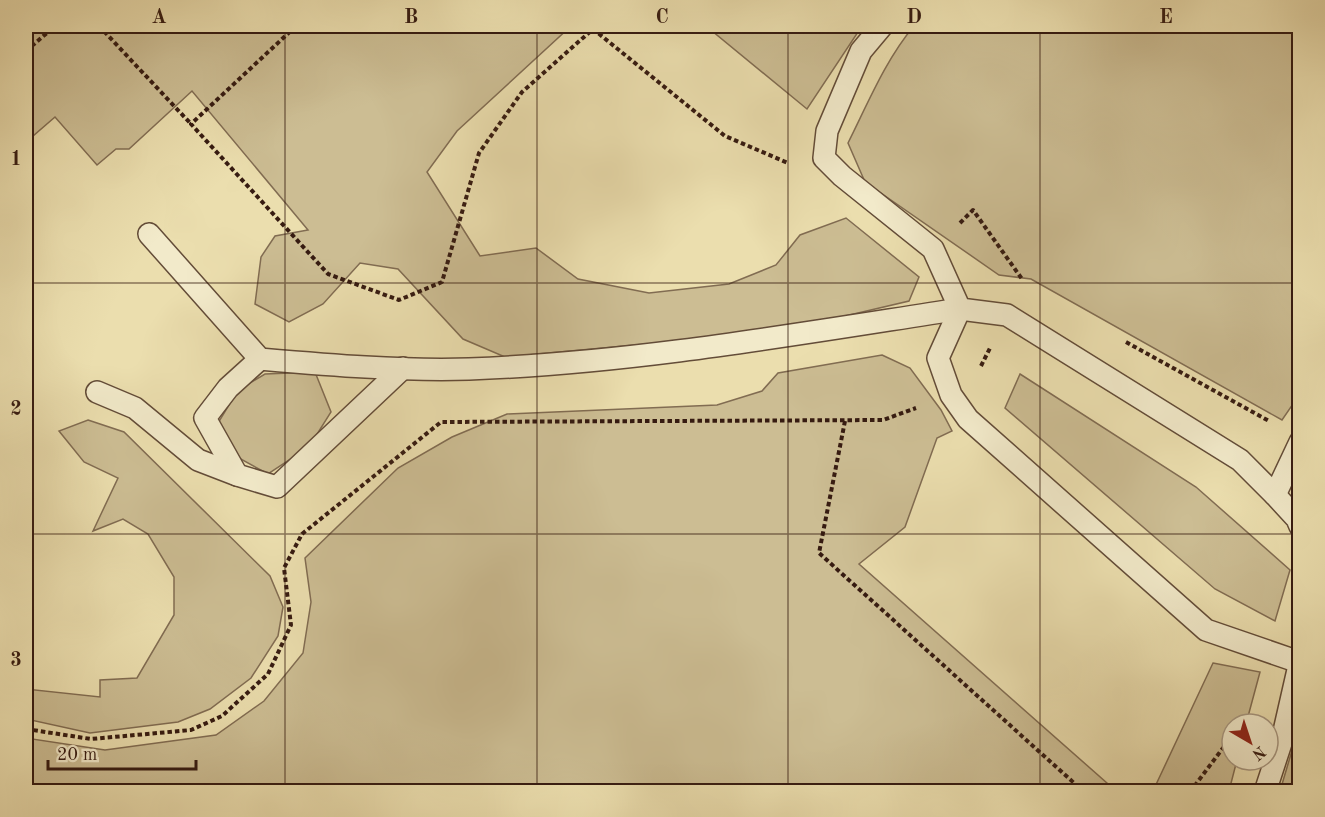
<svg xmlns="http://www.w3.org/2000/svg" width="1325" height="817" viewBox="0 0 1325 817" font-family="'Old Standard TT',serif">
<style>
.green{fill:#ccbd93;stroke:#816c52;stroke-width:1.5}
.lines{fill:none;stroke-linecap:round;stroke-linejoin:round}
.lane-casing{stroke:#634c38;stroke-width:24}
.path{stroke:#361b11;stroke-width:4;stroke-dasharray:4.5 3;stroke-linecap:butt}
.lane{stroke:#f2eaca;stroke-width:21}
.grid{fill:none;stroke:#361b11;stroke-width:1.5;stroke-opacity:0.55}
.neatline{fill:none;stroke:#361b11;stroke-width:2}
.grid-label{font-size:20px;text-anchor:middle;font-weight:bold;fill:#361b11}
</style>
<rect width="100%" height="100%" fill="#ebdeae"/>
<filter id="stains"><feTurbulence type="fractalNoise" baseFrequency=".00333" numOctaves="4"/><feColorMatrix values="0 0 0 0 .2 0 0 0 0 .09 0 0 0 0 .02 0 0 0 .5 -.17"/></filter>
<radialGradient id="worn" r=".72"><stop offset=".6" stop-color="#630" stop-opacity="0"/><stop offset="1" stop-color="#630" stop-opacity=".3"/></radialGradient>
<g class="green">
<polygon points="26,26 571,26 457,131 427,172 480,256 536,248 578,279 649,293 729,284 776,265 800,235 846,218 919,277 909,301 824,321 711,338 505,357 463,339 398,269 360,263 323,304 289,322 255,304 261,257 275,236 308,230 192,91 129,149 116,149 97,165 55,117 26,142"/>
<polygon points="706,26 862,26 807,109"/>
<path d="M914,26h385l1,357 -7,21 -11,16 -251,-141 -32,-4 -134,-93 -17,-39c20,-40 38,-84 66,-117z"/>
<polygon points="882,355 910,368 941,410 952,431 937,438 905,527 859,564 1116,791 26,791 26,738 105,750 216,735 264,701 303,653 311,602 305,558 398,468 452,437 507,414 717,405 762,391 778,373"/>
<polygon points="315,372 331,412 309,447 268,474 237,457 218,423 238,390 265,374"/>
<polygon points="1020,374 1196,487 1290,570 1275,621 1215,589 1005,408"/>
<polygon points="88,420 124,432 270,576 283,607 278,636 251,678 210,709 178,722 90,733 26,719 26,689 100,697 100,680 137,678 174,615 174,577 148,534 123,519 93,531 118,478 84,462 59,431"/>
<polygon points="1213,663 1260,672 1246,724 1232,724 1232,760 1237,760 1229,791 1153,791"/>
<polygon points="1299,727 1299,791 1280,791"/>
</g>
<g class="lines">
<g class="lane-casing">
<g id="lane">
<polyline points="882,26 861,51 827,131 824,158 842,176 933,249 960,309 1007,315 1240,460 1275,495 1297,519 1300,526"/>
<path d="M149,234l111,125c70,6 139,12 209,10 164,-6 328,-35 491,-60"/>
<polyline points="960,309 938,358 951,395 968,419 1206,630 1299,662"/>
<polyline points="260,359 228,388 205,418 237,475 277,487 403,368"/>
<polyline points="97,392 135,408 198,460 237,475"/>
<polyline points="1275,495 1300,442"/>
<polyline points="1265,792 1282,740 1300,661"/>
</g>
</g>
<g class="path">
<polyline points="99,26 191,124"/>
<polyline points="296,26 191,124 328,274 399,300 442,282 479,153 522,92 593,29 725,136 788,163"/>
<polyline points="26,51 55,26"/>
<polyline points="960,223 973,210 1022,279"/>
<polyline points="1126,342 1269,421"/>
<polyline points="981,366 990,348"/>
<polyline points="845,421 819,553 1084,792"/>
<polyline points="26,729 91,739 191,730 222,716 268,674 291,625 284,568 302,534 441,422 883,420 916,408"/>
<polyline points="1190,792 1232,736"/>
</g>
<use href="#lane" class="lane"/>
</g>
<path class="grid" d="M285,26v766M537,26v766M788,26v766M1040,26v766M26,283h1274M26,534h1274"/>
<rect width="1325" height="817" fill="none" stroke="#ebdeae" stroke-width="66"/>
<g transform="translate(1250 742) rotate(141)"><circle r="28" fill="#f2eaca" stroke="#a79780" stroke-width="1.5"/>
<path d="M0-4.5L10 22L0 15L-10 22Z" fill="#8f2418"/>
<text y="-9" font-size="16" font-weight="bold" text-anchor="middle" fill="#361b11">N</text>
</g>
<path d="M48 760v9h148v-9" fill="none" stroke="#361b11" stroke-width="3"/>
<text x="57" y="760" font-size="18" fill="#361b11" stroke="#f2eaca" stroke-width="4.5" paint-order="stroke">20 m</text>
<rect x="33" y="33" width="1259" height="751" class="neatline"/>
<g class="grid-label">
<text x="159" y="23">A</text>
<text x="411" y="23">B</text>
<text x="662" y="23">C</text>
<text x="914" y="23">D</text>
<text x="1166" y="23">E</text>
<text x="16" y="165">1</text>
<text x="16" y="415">2</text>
<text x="16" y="666">3</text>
</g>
<rect width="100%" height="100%" filter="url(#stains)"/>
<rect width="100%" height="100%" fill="url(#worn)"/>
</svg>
